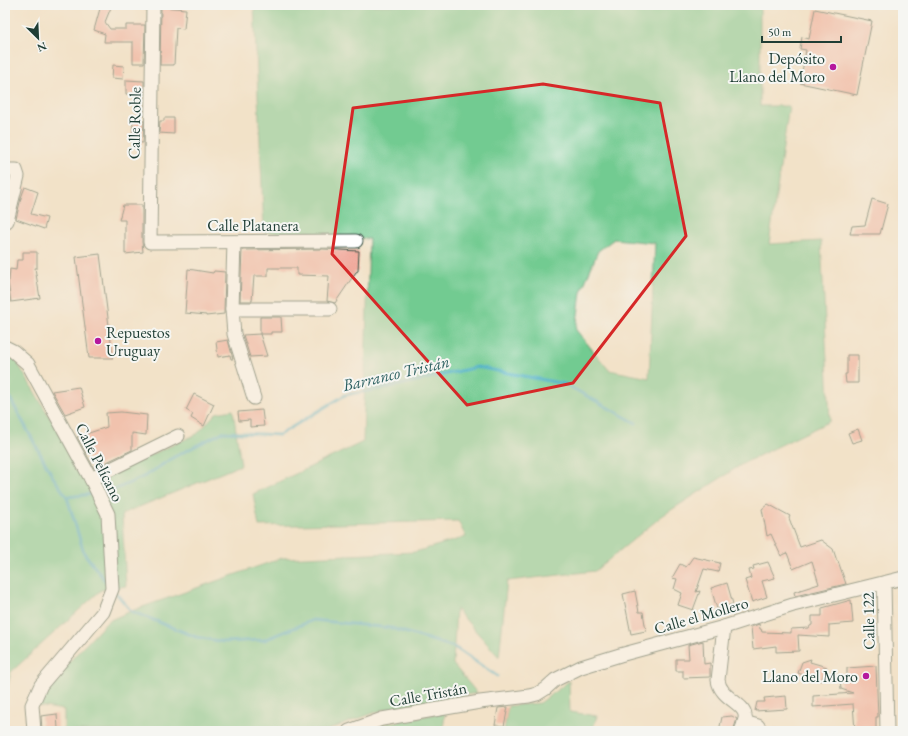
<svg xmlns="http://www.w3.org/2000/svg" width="908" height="736" viewBox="0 0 908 736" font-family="'EB Garamond',serif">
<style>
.green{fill:#72cb91;stroke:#488462;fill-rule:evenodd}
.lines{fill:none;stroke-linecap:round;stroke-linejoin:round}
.stream{stroke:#48aec7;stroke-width:3}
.building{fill:#f09c8d}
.minor-casing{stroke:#3f564a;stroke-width:15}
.minor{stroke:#fff;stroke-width:13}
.marked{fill:none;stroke:#d62828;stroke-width:3;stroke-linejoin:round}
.poi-dot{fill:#b5179e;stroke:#f6f6f2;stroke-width:1.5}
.labels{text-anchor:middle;stroke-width:4;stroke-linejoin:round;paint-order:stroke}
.poi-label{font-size:16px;fill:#1f3d34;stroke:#f6f6f2;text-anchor:end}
.street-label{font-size:16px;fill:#1f3d34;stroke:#f6f6f2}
.water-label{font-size:17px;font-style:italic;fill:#2b5f60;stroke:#f6f6f2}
</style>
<rect width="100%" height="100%" fill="#f6f6f2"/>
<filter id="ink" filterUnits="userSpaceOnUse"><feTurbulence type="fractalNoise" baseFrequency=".025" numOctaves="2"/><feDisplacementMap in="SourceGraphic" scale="8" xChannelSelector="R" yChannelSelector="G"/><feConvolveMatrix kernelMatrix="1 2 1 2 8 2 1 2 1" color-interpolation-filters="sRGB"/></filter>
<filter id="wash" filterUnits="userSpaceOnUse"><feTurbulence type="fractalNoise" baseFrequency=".012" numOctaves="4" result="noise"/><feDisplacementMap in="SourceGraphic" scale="16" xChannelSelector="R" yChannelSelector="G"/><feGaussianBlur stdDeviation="0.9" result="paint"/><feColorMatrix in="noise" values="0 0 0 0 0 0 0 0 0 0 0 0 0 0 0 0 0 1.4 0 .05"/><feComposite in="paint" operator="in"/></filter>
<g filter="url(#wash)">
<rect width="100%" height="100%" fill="#f2e2c8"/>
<g class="green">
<path d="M254,5h243v1l6,-1h257v101h29l-20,138 52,-3 9,180 -86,42 -82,53 -67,55 -88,10 -8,76 -43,-48 -3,55 24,29 -95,17 -57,21h-261v-21l-26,-4 9,-21 61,-64 23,-10 151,-53 133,-6 51,-15 -8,-16 -199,5 -6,-32 110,-52 6,-203 -105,-7zM614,239l41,4 -6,135 -40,-8 -33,-40 5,-38 17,-41z"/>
<polygon points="5,354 15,359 89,483 197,434 216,413 233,410 241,465 122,514 126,586 101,590 11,672 5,698"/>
<polygon points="569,681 570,712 597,716 592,731 504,731 508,706 540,703"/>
<polygon points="445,712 443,731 362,731 379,725"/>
</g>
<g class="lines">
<g class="stream">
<polyline points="5,389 53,477 67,497 92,494"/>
<polyline points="101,488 114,490 145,476 174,457 223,432 279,435 345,395 390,387 477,367 565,384 636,423"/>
<polyline points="67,497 84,553 107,583"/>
<polyline points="115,592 131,611 196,637 224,642 264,640 313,620 391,628 454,647 497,676"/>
</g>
</g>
<g id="blocks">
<g class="building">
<polygon points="101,5 112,5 105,22 110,29 126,29 126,25 145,25 144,63 133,63 133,42 104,42 105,34 94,30"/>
<polygon points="161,7 186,9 184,29 176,28 174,65 160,65"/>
<polygon points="815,9 872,21 857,95 800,83 806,50 800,49 802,37 809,39"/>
<polygon points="113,65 124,66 123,79 112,78"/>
<polygon points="126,80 144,81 144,95 126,94"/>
<polygon points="164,118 174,118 174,134 159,133 160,121 164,121"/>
<polygon points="133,121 144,121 143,143 132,142"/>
<polygon points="25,187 38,192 31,214 47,218 44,229 16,219 21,198"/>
<polygon points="872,199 888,204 880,234 850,234 852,226 865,225"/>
<polygon points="123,205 142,205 142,242 143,252 125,254 125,220 119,220"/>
<polygon points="323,249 359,251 358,271 356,272 335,303 327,301 329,276 297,275 297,268 268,268 268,276 254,276 252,301 240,301 242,250"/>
<polygon points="23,252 37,252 37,268 35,268 40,298 11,302 8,282 9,281 10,269 16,270 17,260 23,260"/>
<polygon points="100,254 113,358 89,358 76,257"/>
<polygon points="188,269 213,273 214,271 225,272 224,314 206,316 206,315 185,313"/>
<polygon points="260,317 281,317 282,332 271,332 271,334 260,334"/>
<polygon points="260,334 267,356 250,357 243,335"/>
<polygon points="228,340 233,359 231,359 230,355 218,357 216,342"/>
<polygon points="847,355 858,355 858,383 846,383 845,374 847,374"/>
<polygon points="79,387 85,407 65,414 52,391"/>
<polygon points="194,394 214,404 204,426 191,418 193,414 186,410"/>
<polygon points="262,410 264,426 250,427 250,420 239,421 238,412"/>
<polygon points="121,412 147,415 146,435 132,433 132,450 94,468 77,437 107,427 106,413"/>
<polygon points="858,429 862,440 852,443 848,433"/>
<polygon points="768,504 790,516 789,518 800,547 821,540 833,549 837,561 838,561 846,584 795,596 794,592 819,584 812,561 793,569 787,553 781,556 771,534 767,536 762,509"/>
<polygon points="693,557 720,563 718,572 704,569 696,592 700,591 693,610 678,605 682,593 674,589 677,579 672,578 680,564 686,567"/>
<polygon points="768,562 775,578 762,581 767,597 752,602 745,580 751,578 749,570 754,569 753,566"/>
<polygon points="727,583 733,604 717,609 711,588"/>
<polygon points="635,591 639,612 643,612 646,631 631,634 623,594"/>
<polygon points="851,600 853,623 829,625 829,637 798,635 799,651 776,652 776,646 753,649 751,627 759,624 760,629 761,629 762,632 791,633 791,629 809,628 810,626 812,625 812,616 822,616 822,608"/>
<polygon points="703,641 704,664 710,663 710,677 683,678 683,671 676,671 676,659 689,659 688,645"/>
<polygon points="811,659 810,662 827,667 821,681 798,673 802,662"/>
<polygon points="876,666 878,717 876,717 876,731 855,731 853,704 813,707 813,696 853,693 841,689 840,679 847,678 847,668"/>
<polygon points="786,696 787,709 755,711 757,702 765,702 764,698"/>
<polygon points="508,707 504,726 495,725 498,708"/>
<polygon points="57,714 58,729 42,730 41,716"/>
<polygon points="732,716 737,719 733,731 719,731 722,717"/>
</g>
</g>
</g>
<g filter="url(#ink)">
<use href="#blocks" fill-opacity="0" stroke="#3f564a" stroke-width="1"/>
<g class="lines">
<g class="minor-casing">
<g id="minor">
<polyline points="153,5 150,242 356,241"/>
<polyline points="5,172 9,170 16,170 18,176 7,221"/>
<polyline points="234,242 232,309 234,334 254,398"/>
<polyline points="232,309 330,309"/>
<polyline points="5,347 13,351 28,364 91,479 108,514 112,589 103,612 41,685 32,705 34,731"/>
<polyline points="91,479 178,436"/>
<polyline points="884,583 887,731"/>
<path d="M724,627l-6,53c2,18 26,23 27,35 1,5 -2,11 -4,16"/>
<polyline points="744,722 758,726 761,731"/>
<polyline points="349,731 382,719 480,702 529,696 537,694 545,689 555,680 581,667 620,655 724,627 793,605 903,578"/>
</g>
</g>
<use href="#minor" class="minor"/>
</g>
</g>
<path d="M0 0H908V736H0ZM543,84l117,19 26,133 -113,147 -106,22 -135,-151 21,-146z" fill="#f2e2c8" fill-opacity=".55" fill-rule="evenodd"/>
<path class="marked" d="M543,84l117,19 26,133 -113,147 -106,22 -135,-151 21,-146z"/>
<g class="poi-dot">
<circle cx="833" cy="67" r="4"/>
<circle cx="98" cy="341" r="4"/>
<circle cx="866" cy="676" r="4"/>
</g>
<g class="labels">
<g class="poi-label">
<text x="825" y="64">Depósito<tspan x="825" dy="18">Llano del Moro</tspan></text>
<text x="106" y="338" text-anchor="start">Repuestos<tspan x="106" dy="18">Uruguay</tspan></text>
<text x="858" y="682">Llano del Moro</text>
</g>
<g class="street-label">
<text transform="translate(134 123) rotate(-89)" y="6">Calle Roble</text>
<text x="253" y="231">Calle Platanera</text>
<text transform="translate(100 462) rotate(63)" y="6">Calle Pelícano</text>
<text transform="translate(701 615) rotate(-16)" y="6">Calle el Mollero</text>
<text transform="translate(868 621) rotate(-91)" y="6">Calle 122</text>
<text transform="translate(428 694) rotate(-10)" y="6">Calle Tristán</text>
</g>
<g class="water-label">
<text transform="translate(396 373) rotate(-13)" y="6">Barranco Tristán</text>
</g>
</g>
<rect width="908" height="736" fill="none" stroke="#f6f6f2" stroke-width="20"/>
<g transform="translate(38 38) rotate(156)" stroke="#f6f6f2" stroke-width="3" paint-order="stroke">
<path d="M0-3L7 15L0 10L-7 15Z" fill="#1f3d34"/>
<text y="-6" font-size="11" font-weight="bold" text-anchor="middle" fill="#1f3d34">N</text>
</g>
<path d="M762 36v6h79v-6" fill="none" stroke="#1f3d34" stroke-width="2"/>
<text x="768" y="36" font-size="12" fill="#1f3d34" stroke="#f6f6f2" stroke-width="3" paint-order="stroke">50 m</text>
</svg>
